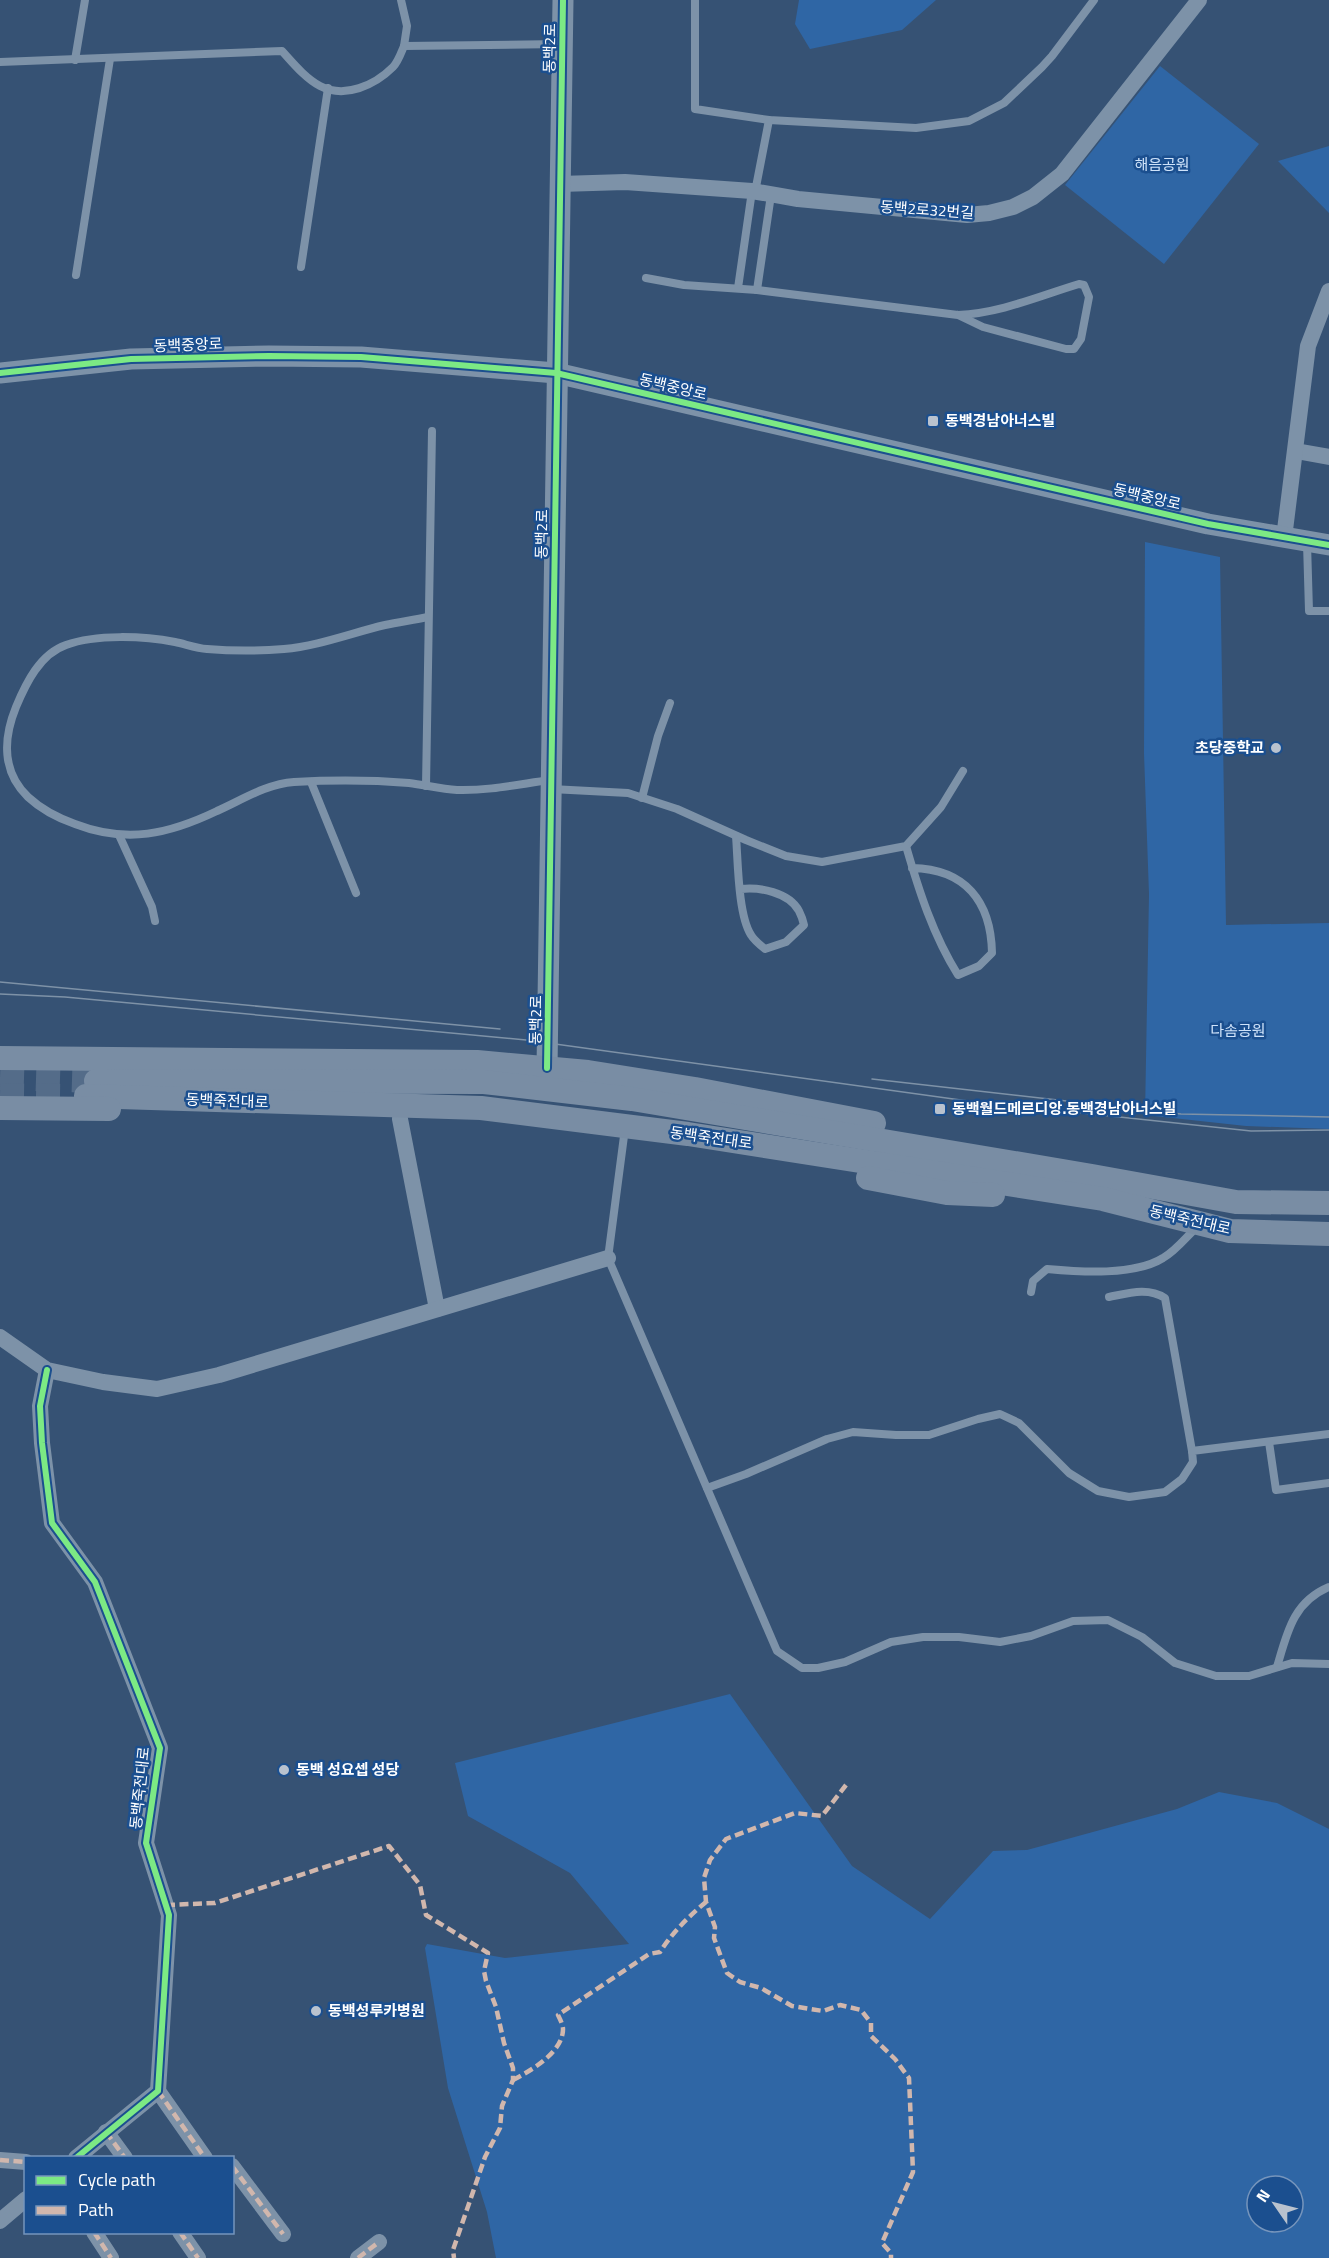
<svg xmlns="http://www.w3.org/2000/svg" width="1329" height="2258" viewBox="0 0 1329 2258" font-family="'Titillium Web','Noto Sans KR',sans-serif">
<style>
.green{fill:#2f66a5;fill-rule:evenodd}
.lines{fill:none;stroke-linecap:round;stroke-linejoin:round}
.secondary-tunnel{stroke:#546c89;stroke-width:24;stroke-dasharray:24 12;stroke-linecap:butt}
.service{stroke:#7d92a8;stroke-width:8}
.minor{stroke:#7d92a8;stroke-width:16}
.tertiary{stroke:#7d92a8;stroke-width:21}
.secondary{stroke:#798da4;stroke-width:24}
.tram{stroke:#7e92a7;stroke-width:1.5}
.quiet{stroke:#d1b7ad;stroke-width:4.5;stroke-dasharray:9 4.5;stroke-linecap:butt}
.cycleway-casing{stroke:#1b4f8f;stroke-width:10}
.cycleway{stroke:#7ce984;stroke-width:6}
.poi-dot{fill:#b9c2ce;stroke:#1b4f8f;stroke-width:2}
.labels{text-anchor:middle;stroke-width:5;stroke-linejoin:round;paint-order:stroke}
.street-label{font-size:15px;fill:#fff;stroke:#1b4f8f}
.park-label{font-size:15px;fill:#cfe3fa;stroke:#1b4f8f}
.poi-label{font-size:15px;font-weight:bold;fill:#fff;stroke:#1b4f8f;text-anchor:start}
</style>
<rect width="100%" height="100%" fill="#365274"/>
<g class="green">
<polygon points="799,0 936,0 902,30 810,49 795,24"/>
<polygon points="1160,66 1259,144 1164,264 1065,185"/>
<polygon points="1329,146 1329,213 1278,161"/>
<polygon points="1145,542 1220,557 1226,925 1329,923 1329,1129 1246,1126 1145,1115 1149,894 1144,753"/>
<path d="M730,1694l122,172 78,53 63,-68 34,-1 150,-41 42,-17 58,11 52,26v429h-833l-9,-46 -39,-124 -23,-140 2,-4 78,14 124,-14 -59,-71 -102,-57 -13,-53zM1257,2186h36v36h-36z"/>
</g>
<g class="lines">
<g class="secondary-tunnel">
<polyline points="0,1078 96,1081"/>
<polyline points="0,1095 61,1096"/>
</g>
<g class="service">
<polyline points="401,0 407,26 404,46"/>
<polyline points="695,0 695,109 769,120 916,128 969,121 1004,103 1042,67 1052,56 1094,0"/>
<polyline points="75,60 85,0"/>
<path d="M0,62l282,-11c11,12 23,27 38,35 25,13 55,-1 73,-19 5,-5 8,-14 11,-21l157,-2"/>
<polyline points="755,192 769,120"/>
<polyline points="301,267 328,88"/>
<polyline points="76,275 110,59"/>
<path d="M646,278l38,7 73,5 201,25c43,-2 81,-19 121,-31l5,1 5,12 -8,42 -7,10h-8l-83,-22 -25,-12"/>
<polyline points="738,288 752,191"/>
<polyline points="757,290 771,195"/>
<polyline points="1307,543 1309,611 1329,611"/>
<path d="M428,617c-14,3 -29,5 -43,8 -34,8 -67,21 -101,24 -25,2 -52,2 -77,0 -11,-1 -22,-5 -32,-7 -31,-6 -79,-8 -109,3 -26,9 -40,38 -50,62 -13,32 -14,65 12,90 14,13 30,21 47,27 52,20 94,10 142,-13 25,-11 49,-27 77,-29 37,-2 77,-2 115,1 16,2 32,6 48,7 31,1 63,-6 93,-10"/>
<polyline points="311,782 356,893"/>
<polyline points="426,786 432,431"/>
<polyline points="551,789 628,793 677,809 746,840 786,856 822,862 906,846 941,807 963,771"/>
<polyline points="642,798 658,736 670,703"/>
<polyline points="119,835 152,907 155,921"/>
<path d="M736,836c2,25 2,79 15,99 3,5 9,10 14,14l21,-7 18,-17c-1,-5 -3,-10 -5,-14 -10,-19 -40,-24 -58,-22"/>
<path d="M906,846c13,45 27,89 52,129l21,-9 13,-13c-1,-52 -27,-84 -80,-85"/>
<polyline points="624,1136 608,1258 777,1651 802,1668 818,1668 845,1662 891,1642 923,1637 959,1637 1000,1642 1031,1636 1073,1621 1108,1620 1142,1637 1175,1663 1216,1676 1249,1676 1292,1663 1329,1664"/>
<path d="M1031,1292l2,-11 14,-12c33,3 87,7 116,-11 13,-7 24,-22 35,-32"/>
<path d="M1109,1297c20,-4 39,-10 56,1l27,153"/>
<polyline points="1269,1442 1276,1490 1329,1483"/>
<polyline points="707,1488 746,1474 827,1439 853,1432 896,1435 929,1435 978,1419 1000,1414 1019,1423 1069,1473 1098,1491 1129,1497 1165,1492 1182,1479 1193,1462 1192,1451 1329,1434"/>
<path d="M1277,1667c10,-34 16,-65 52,-80"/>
</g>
<g class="minor">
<polyline points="560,184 625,182 752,191 798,199 967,215 989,213 1013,207 1033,197 1062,174 1199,0"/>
<polyline points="1296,451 1329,457"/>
<polyline points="1284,538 1308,346 1329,291"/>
<polyline points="400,1119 437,1309"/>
<polyline points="0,1337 47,1370 103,1382 157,1389 219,1375 608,1258"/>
<polyline points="47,1370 40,1406 42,1443 52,1523 95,1582 160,1748 146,1843 169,1915 158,2091 76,2158"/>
<polyline points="158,2091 205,2158"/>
<polyline points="106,2132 125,2158"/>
<polyline points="0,2160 26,2162"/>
<polyline points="232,2166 283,2234"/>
<polyline points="0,2221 26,2199"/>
<polyline points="94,2232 111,2258"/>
<polyline points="180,2232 198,2258"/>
<polyline points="358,2258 379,2242"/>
</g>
<g class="tertiary">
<polyline points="0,373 131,359 269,356 361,357 556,373 1208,524 1329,545"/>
<polyline points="547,1068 563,0"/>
</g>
<g class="secondary">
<polyline points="0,1058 477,1062 588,1072 695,1089 874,1123"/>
<polyline points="96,1081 484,1082 632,1099 1092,1176 1236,1202 1329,1203"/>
<polyline points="86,1096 481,1108 688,1134 1103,1199 1230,1231 1329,1234"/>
<polyline points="0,1108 109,1109"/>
<polyline points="868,1178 947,1193 993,1195"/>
</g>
<g class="tram">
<polyline points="0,982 500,1029"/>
<polyline points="0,994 65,997 526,1040 968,1101 1251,1131 1329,1130"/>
<polyline points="872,1079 1181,1114 1329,1117"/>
</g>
<g class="quiet">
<polyline points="846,1785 822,1816 795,1813 726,1839 710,1860 704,1878 706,1902 715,1927 714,1938 727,1973 740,1982 761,1988 792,2006 823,2011 840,2005 861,2010 871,2023 871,2036 895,2059 909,2078 913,2172 882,2243 891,2253 891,2258"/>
<polyline points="166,1905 215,1903 389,1846 420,1885 426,1915 488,1953 484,1971 486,1981 496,2007 504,2043 513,2068 513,2080 502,2106 500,2128 485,2157 453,2250 454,2258"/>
<path d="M513,2080c19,-10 50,-28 50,-51 0,-4 -3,-10 -5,-14l91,-61 11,-2c12,-19 29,-36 46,-50"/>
<polyline points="158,2091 205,2158"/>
<polyline points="106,2132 125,2158"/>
<polyline points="0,2160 26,2162"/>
<polyline points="232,2166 283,2234"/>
<polyline points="94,2232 111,2258"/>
<polyline points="180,2232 198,2258"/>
<polyline points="358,2258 379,2242"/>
</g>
<g class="cycleway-casing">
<g id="cycleway">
<polyline points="0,373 131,359 269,356 361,357 556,373 1208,524 1329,545"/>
<polyline points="547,1068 563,0"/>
<polyline points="47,1370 40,1406 42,1443 52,1523 95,1582 160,1748 146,1843 169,1915 158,2091 76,2158"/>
</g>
</g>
<use href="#cycleway" class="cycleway"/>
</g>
<g class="poi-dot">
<rect x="927" y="415" width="12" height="12" rx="3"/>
<circle cx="1276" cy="748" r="6"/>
<rect x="934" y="1103" width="12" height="12" rx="3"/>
<circle cx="284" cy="1770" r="6"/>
<circle cx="316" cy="2011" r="6"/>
</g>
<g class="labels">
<g class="street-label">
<text transform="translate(550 48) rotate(-89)" y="5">동백2로</text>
<text transform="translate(927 210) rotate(4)" y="5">동백2로32번길</text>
<text transform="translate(188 345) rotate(-2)" y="5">동백중앙로</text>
<text transform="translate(673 387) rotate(13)" y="5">동백중앙로</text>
<text transform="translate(1147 497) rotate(13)" y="5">동백중앙로</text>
<text transform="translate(542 534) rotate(-89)" y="5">동백2로</text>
<text transform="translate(536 1020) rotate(-89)" y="5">동백2로</text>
<text transform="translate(227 1101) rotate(2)" y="5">동백죽전대로</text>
<text transform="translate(711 1138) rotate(8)" y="5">동백죽전대로</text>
<text transform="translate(1190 1220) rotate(13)" y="5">동백죽전대로</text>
<text transform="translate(140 1788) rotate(-84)" y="5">동백죽전대로</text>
</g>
<g class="park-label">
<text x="1162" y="170">해음공원</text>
<text x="1238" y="1036">다솜공원</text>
</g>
<g class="poi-label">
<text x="945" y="426">동백경남아너스빌</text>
<text x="1264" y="753" text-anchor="end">초당중학교</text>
<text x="952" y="1114">동백월드메르디앙.동백경남아너스빌</text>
<text x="296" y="1775">동백 성요셉 성당</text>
<text x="328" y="2016">동백성루카병원</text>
</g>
</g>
<rect x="24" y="2156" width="210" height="78" fill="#1b4f8f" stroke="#7695bc" stroke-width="1.5"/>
<rect x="36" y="2176" width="30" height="9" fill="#7ce984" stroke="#7695bc" stroke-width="1.5"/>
<text x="78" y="2186" font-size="18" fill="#ffffff">Cycle path</text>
<rect x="36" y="2206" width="30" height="9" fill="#d1b7ad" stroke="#7695bc" stroke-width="1.5"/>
<text x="78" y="2216" font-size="18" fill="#ffffff">Path</text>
<g transform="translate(1275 2204) rotate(305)"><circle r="28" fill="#1b4f8f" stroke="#7695bc" stroke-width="1.5"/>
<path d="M0-4.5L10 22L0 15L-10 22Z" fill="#b9c2ce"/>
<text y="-9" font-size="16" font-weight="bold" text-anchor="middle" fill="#ffffff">N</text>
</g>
</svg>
